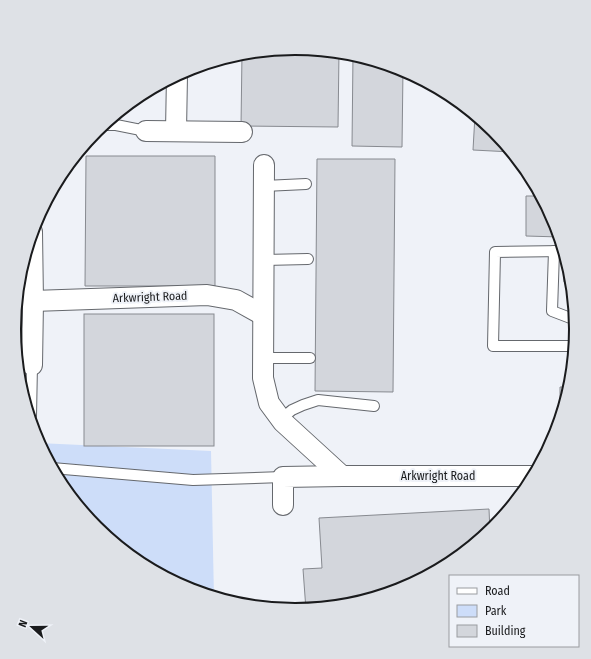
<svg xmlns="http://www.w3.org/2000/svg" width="591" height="659" viewBox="0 0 591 659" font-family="'Fira Sans Condensed',sans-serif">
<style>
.green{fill:#cdddf9}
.building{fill:#d3d6dc;stroke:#878a90}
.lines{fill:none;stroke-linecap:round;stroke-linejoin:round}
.service-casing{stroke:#65686d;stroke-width:12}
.minor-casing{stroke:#65686d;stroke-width:22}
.service{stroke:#fff;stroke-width:10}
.minor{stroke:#fff;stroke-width:20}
.labels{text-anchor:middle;stroke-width:4;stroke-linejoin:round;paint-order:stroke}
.street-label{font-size:12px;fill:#1a1b1d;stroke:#eff2f8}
.rim{fill:none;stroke:#1a1b1d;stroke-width:2}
</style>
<rect width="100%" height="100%" fill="#eff2f8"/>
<polygon class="green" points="38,443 211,451 214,598 188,589 139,563 96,528 61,486"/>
<g class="building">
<polygon points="296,48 339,52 338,127 241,126 242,53"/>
<polygon points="353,54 403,69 402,147 352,146"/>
<polygon points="475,115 495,131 512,152 473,150"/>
<polygon points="86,156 215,156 215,286 85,286"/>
<polygon points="317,159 395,159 393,392 315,391"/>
<polygon points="526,196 542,196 556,222 560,237 526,236"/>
<polygon points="563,262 568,262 572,282 564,282"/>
<rect x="84" y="314" width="130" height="132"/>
<polygon points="560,387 571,387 560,424"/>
<polygon points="489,509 490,532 452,564 403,590 350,606 306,610 303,569 322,568 319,518"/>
</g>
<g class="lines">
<g class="service-casing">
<g id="service">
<polyline points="104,125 116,125 146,131"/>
<polyline points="264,186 306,184"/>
<polyline points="554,251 552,311 573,319 576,319"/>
<polyline points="564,251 495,252 493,346 575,346"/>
<polyline points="264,260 308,259"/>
<polyline points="263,358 310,358"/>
<polyline points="31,416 32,365"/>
<polyline points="281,419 292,410 303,405 318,400 374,406"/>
<polyline points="52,468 193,480 283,477"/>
</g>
</g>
<g class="minor-casing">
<g id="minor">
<polyline points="146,131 242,132"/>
<polyline points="176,131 177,75"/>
<polyline points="264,165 263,378 269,403 283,422 342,476 535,476"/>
<polyline points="33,301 207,295 236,300 263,315"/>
<polyline points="32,365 33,301 32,232"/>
<polyline points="283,505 283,477 342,476"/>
</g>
</g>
<use href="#service" class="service"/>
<use href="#minor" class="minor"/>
</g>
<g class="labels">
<g class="street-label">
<text transform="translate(150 297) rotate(-2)" y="4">Arkwright Road</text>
<text x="438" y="480">Arkwright Road</text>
</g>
</g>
<path d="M0 0H591V659H0ZM21 329a274 274 0 1 1 548 0a274 274 0 1 1-548 0Z" fill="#dee1e6" fill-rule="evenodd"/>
<path class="rim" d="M21 329a274 274 0 1 1 548 0a274 274 0 1 1-548 0Z"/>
<rect x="449" y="575" width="130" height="72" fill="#eff2f8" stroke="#9a9ca0"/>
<rect x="457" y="588" width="20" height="6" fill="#ffffff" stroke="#9a9ca0"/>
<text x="485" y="595" font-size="12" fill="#1a1b1d">Road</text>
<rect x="457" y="605" width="20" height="12" fill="#cdddf9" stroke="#9a9ca0"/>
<text x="485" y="615" font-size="12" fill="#1a1b1d">Park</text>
<rect x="457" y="625" width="20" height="12" fill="#d3d6dc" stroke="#9a9ca0"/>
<text x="485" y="635" font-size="12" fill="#1a1b1d">Building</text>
<g transform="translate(32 627) rotate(291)" stroke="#eff2f8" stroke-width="3" paint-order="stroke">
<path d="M0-3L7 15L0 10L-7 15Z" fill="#1a1b1d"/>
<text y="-6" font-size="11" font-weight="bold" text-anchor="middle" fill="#1a1b1d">N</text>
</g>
</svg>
